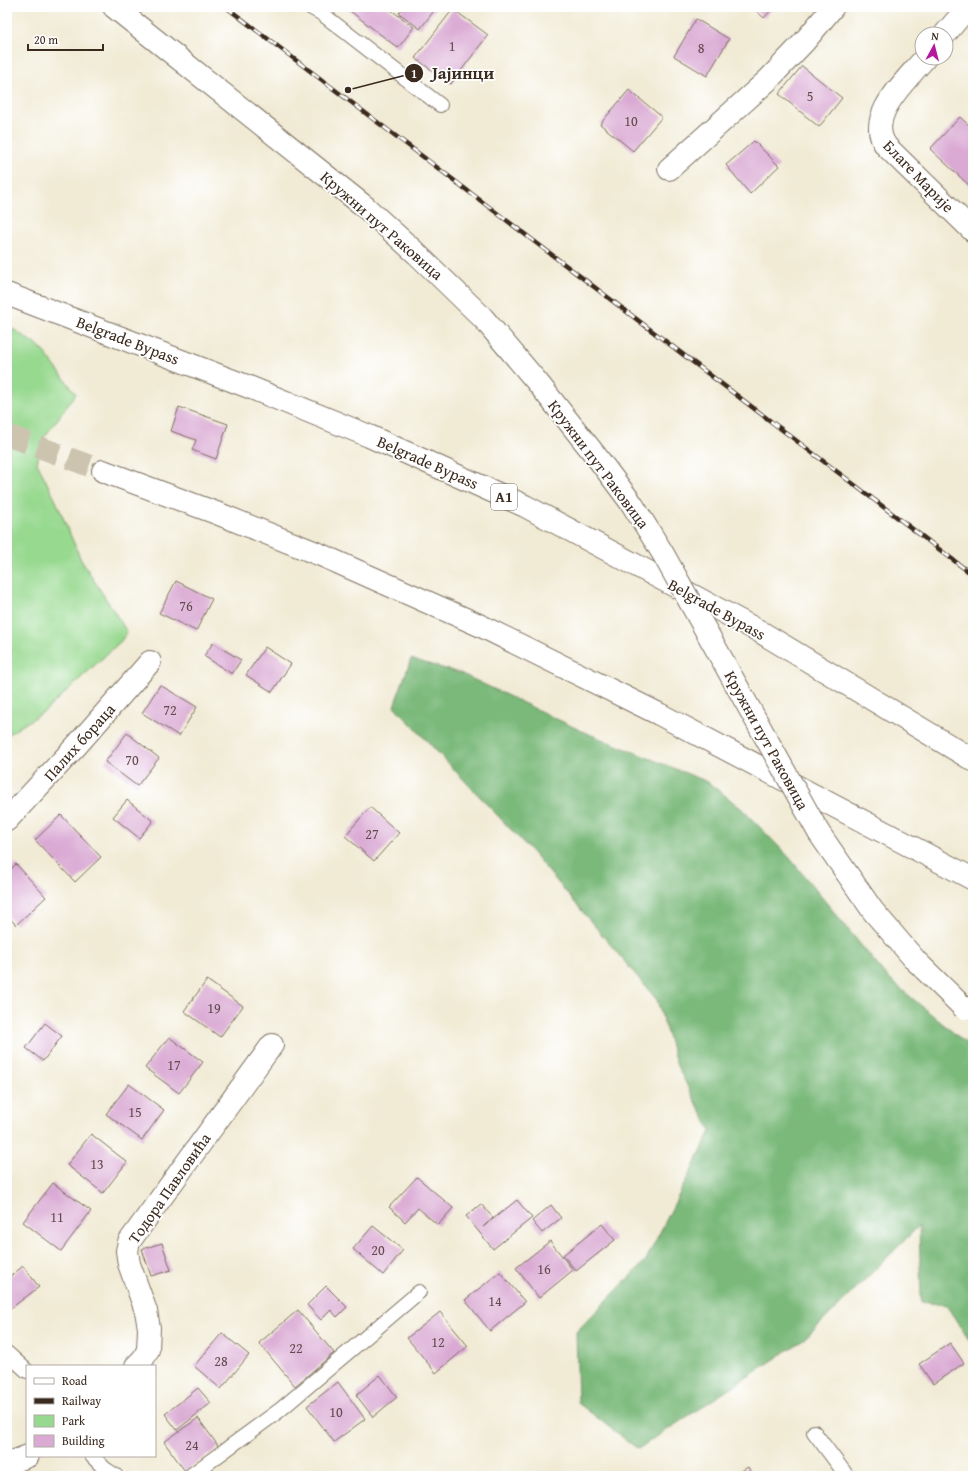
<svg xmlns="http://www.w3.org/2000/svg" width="980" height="1483" viewBox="0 0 980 1483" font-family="'Gentium Book Plus',serif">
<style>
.green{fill:#98d990;stroke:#6a8257}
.forest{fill:#7ab97a;stroke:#5a724c}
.building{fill:#daaad4}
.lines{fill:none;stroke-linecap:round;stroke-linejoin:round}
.motorway-tunnel{stroke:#cdc4b0;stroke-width:22;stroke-dasharray:22 11;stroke-linecap:butt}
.service-casing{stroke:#7b6e5e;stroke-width:16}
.minor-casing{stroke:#7b6e5e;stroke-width:24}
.secondary-casing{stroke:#7b6e5e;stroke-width:24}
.motorway-casing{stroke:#7b6e5e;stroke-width:24}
.service{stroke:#fff;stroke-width:14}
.minor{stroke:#fff;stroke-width:22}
.secondary{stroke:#fff;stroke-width:22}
.motorway{stroke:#fff;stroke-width:22}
.rail-casing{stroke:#3b2a1e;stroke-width:4.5}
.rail{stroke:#fff;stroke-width:3;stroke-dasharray:9;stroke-linecap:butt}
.secondary-bridge-casing{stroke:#7b6e5e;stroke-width:24;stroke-linecap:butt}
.secondary-bridge{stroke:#fff;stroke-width:22}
.labels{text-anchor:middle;stroke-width:3.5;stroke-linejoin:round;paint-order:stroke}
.number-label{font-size:14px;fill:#634a4c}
.shield{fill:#fff;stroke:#766a62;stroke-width:1}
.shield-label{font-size:15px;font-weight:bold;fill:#3b2a1e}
.street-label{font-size:16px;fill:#3b2a1e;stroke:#fff}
.leader{fill:none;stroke:#3b2a1e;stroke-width:1.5}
.callout-dot{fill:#3b2a1e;stroke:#fff;stroke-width:1.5}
.mark-label{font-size:12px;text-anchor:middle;font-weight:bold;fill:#fff}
.callout-label{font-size:17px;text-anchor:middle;font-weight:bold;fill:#3b2a1e;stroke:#fff;stroke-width:3.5;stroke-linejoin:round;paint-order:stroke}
</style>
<rect width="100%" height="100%" fill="#fff"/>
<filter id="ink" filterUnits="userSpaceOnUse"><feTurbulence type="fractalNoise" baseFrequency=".025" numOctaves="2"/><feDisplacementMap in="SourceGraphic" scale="8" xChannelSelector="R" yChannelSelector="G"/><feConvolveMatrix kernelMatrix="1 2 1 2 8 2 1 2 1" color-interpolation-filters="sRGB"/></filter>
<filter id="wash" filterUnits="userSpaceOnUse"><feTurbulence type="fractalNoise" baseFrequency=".012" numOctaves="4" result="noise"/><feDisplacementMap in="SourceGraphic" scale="16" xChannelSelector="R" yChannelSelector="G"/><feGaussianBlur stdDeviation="0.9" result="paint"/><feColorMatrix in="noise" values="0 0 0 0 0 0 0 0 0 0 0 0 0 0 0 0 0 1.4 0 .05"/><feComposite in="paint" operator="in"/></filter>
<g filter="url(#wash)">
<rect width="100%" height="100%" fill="#f1ebd5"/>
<polygon class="green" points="7,325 41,348 76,394 43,439 37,463 56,501 81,560 127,632 121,641 45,711 7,735"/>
<polygon class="forest" points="411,659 460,673 584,732 708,782 742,809 788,856 888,978 973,1049 973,1346 946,1305 921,1302 919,1226 805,1339 638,1449 578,1403 576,1332 646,1260 711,1131 677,1066 657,1000 533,853 394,706"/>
<g id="blocks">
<g class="building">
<polygon points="345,7 387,7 414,27 398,48"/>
<polygon points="404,7 435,7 436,8 420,29 399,13"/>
<polygon points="752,7 774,7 764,18"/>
<polygon points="453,9 488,35 451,84 415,58"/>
<polygon points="696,19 729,39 707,76 674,56"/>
<polygon points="802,66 842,98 819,127 779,94"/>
<polygon points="629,90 662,117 633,151 600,124"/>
<polygon points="960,117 973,129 973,186 971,187 930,149"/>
<polygon points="754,141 779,166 750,194 726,165"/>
<polygon points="179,407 228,424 216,459 192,450 196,440 171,431"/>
<polygon points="176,581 212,599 196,631 159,613"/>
<polygon points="213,643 241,660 232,674 204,656"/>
<polygon points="265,647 291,664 272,692 246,675"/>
<polygon points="160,685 197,707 179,736 142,713"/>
<polygon points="127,733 159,758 137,786 105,762"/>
<polygon points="127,800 153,821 139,838 113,817"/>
<polygon points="370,807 399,833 374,861 345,836"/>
<polygon points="61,815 101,857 75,882 35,840"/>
<polygon points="16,864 46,897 16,925 7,915 7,873"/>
<polygon points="207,980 243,1006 220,1037 184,1011"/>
<polygon points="45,1023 62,1036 43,1061 26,1048"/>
<polygon points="169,1037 203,1062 179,1093 145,1068"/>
<polygon points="129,1084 164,1110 142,1140 106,1114"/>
<polygon points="91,1134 127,1162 103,1193 67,1165"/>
<polygon points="417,1177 453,1208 438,1225 418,1208 405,1222 389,1207"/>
<polygon points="53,1183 91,1211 61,1251 23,1222"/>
<polygon points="517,1200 532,1218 493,1249 466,1216 481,1204 493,1218 483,1227"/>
<polygon points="551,1205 561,1218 542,1233 532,1221"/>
<polygon points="602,1224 615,1240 576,1271 563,1255"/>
<polygon points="373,1226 403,1250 383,1275 353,1249"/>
<polygon points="550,1241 573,1270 539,1298 516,1268"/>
<polygon points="162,1243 171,1270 151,1276 142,1249"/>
<polygon points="23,1266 39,1287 10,1309 7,1305 7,1279"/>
<polygon points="500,1272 525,1302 490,1331 465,1300"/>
<polygon points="326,1286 347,1307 337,1317 331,1310 321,1320 307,1305"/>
<polygon points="298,1310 334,1353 295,1386 259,1343"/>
<polygon points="440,1312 468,1346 436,1373 407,1338"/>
<polygon points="222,1333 249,1355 221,1389 194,1366"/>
<polygon points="950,1343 964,1363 933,1384 919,1364"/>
<polygon points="380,1375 397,1397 373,1417 356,1395"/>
<polygon points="338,1382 365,1419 334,1442 307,1406"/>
<polygon points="198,1388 211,1403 177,1430 165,1414"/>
<polygon points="198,1418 219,1447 185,1471 164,1442"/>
<polygon points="748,1467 753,1476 733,1476"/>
</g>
</g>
</g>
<g filter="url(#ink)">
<use href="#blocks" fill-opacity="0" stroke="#7b6e5e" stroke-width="1"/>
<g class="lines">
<polyline class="motorway-tunnel" points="7,435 103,471"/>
<g class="service-casing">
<g id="service">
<polyline points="310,7 321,13 440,105"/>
<polyline points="7,1353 27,1371"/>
<polyline points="814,1432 847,1476"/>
<polyline points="92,1456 105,1469 116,1476"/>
<polyline points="190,1476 280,1410 419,1292"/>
</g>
</g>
<g class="minor-casing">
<g id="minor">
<polyline points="945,34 968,7"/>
<path d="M925,58c-18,22 -62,60 -38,89l86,84"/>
<polyline points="669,169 768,80 804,42 833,7"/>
<polyline points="7,820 77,745 150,662"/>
<polyline points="136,1366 143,1359 148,1350 149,1328 146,1311 129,1264 127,1251 129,1242 272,1045"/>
<polyline points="7,1464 28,1456"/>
</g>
</g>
<g class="secondary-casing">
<polyline id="secondary" points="114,7 364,206"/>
</g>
<g class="motorway-casing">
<g id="motorway">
<polyline points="7,294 249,387 369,436 525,506 759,631 973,760"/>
<polyline points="103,471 219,514 321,555 479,625 659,714 973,879"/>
</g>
</g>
<use href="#service" class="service"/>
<use href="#minor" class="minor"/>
<use href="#secondary" class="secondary"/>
<use href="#motorway" class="motorway"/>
<g class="rail-casing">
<polyline id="rail" points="226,7 973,575"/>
</g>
<use href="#rail" class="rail"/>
<g class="secondary-bridge-casing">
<polyline id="secondary-bridge" points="364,206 417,254 483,318 538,383 596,456 632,504 662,552 819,833 873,911 916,961 964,1008"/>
</g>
<use href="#secondary-bridge" class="secondary-bridge"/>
</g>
</g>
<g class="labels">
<g class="number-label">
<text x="452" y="51">1</text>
<text x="701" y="53">8</text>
<text x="810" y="101">5</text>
<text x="631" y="126">10</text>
<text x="186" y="611">76</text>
<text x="170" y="715">72</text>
<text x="132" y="765">70</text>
<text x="372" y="839">27</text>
<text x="214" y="1013">19</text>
<text x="174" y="1070">17</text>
<text x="135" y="1117">15</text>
<text x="97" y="1169">13</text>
<text x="57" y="1222">11</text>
<text x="378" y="1255">20</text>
<text x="544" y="1274">16</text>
<text x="495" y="1306">14</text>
<text x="438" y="1347">12</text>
<text x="296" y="1353">22</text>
<text x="221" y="1366">28</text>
<text x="336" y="1417">10</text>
<text x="192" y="1450">24</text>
</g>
<rect class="shield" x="491" y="484" width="26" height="26" rx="3"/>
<g class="shield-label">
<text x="504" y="502">A1</text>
</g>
<g class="street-label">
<text transform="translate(919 176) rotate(46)" y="6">Благе Марије</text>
<text transform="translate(382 225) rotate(41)" y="6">Кружни пут Раковица</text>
<text transform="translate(128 340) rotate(21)" y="6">Belgrade Bypass</text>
<text transform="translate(428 462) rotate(24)" y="6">Belgrade Bypass</text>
<text transform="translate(599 464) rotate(53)" y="6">Кружни пут Раковица</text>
<text transform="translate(717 609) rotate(29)" y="6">Belgrade Bypass</text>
<text transform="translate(767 740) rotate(61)" y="6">Кружни пут Раковица</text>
<text transform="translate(79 742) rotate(-48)" y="6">Палих бораца</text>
<text transform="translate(169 1188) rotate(-55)" y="6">Тодора Павловића</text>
</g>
</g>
<path class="leader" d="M348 90L414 73"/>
<g class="callout-dot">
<circle cx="348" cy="90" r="4"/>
<circle cx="414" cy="73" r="10"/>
</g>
<g class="mark-label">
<text x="414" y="78">1</text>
</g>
<g class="callout-label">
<text x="463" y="79">Јајинци</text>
</g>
<rect width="980" height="1483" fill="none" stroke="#fff" stroke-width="24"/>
<rect x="26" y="1365" width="130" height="92" fill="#ffffff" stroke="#b1aaa5"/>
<rect x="34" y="1378" width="20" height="6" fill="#ffffff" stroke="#b1aaa5"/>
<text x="62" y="1385" font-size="12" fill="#3b2a1e">Road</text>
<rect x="34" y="1398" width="20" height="6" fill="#3b2a1e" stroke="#b1aaa5"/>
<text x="62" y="1405" font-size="12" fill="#3b2a1e">Railway</text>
<rect x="34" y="1415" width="20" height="12" fill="#98d990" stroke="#b1aaa5"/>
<text x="62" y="1425" font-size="12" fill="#3b2a1e">Park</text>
<rect x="34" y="1435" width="20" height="12" fill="#daaad4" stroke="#b1aaa5"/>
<text x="62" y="1445" font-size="12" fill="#3b2a1e">Building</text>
<g transform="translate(934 46) rotate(7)"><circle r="19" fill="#ffffff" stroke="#b1aaa5"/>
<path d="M0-3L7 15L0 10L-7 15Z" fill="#b5179e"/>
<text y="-6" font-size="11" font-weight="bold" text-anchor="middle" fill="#3b2a1e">N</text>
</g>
<path d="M28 44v6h75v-6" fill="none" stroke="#3b2a1e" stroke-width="2"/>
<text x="34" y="44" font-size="12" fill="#3b2a1e" stroke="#ffffff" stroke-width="3" paint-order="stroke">20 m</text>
</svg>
